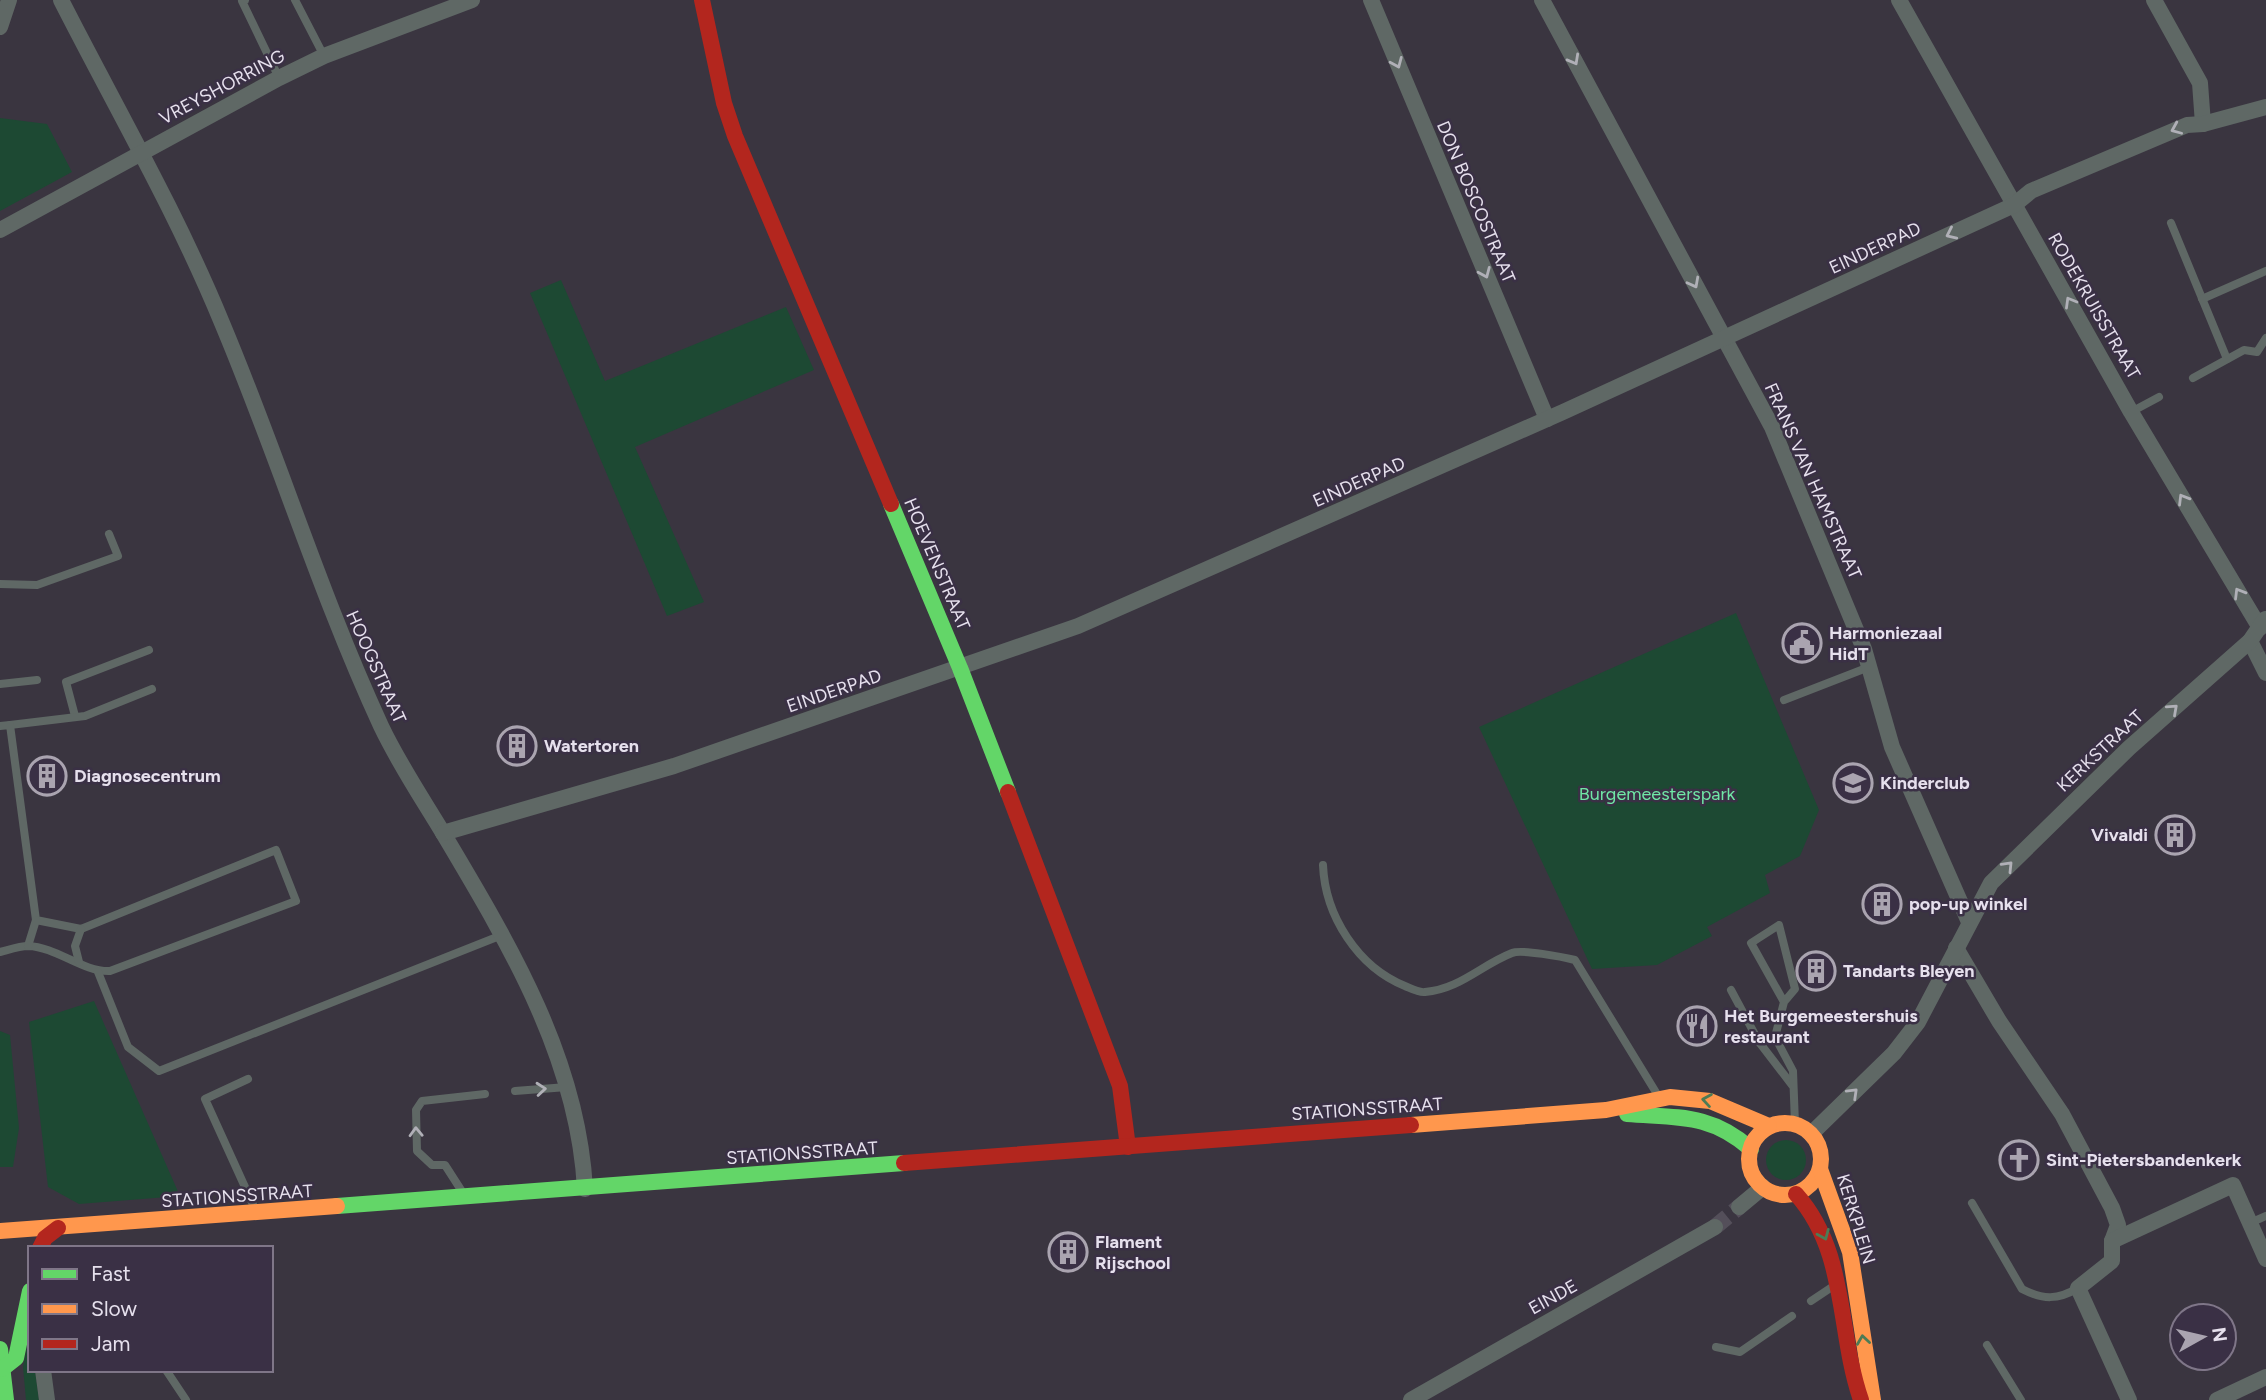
<svg xmlns="http://www.w3.org/2000/svg" width="2266" height="1400" viewBox="0 0 2266 1400" font-family="Figtree,sans-serif">
<style>
.green{fill:#1d4933}
.lines{fill:none;stroke-linecap:round;stroke-linejoin:round}
.street-tunnel{stroke:#544f5a;stroke-width:16;stroke-dasharray:16 8;stroke-linecap:butt}
.lane{stroke:#5f6865;stroke-width:8}
.street{stroke:#5f6865;stroke-width:16}
.fast{stroke:#63d668;stroke-width:16}
.slow{stroke:#ff974d;stroke-width:16}
.jam{stroke:#b3261e;stroke-width:16}
.oneway{stroke:#b0b0b7}
.oneway2{stroke:#4c7b55}
.labels{text-anchor:middle;stroke-width:5;stroke-linejoin:round;paint-order:stroke}
.street-label{font-size:18px;fill:#e6e0ed;stroke:#3a3045}
.poi-label{font-size:18px;font-weight:bold;fill:#e6e0ed;stroke:#3a3045;text-anchor:start}
.park-label{font-size:18px;fill:#70e7a6;stroke:#3a3045}
</style>
<rect width="100%" height="100%" fill="#3a3540"/>
<g class="green">
<polygon points="0,118 47,124 72,172 0,211"/>
<polygon points="561,280 605,381 786,307 814,370 635,447 704,602 667,616 530,293"/>
<polygon points="1736,613 1819,810 1800,856 1765,875 1770,893 1707,927 1712,936 1657,965 1592,969 1479,727"/>
<polygon points="94,1001 180,1196 79,1204 48,1187 29,1022"/>
<polygon points="0,1031 10,1035 19,1128 13,1167 0,1167"/>
<circle cx="1786" cy="1160" r="20"/>
<polygon points="30,1332 30,1370 35,1370 39,1400 26,1400 23,1367"/>
</g>
<g class="lines">
<polyline class="street-tunnel" points="1715,1227 1739,1207"/>
<g class="lane">
<polyline points="245,0 242,1 279,78"/>
<polyline points="295,0 324,56"/>
<polyline points="2171,223 2227,359"/>
<polyline points="2202,299 2266,271"/>
<polyline points="2193,378 2244,350 2257,352 2266,338"/>
<polyline points="2131,412 2159,397"/>
<polyline points="0,584 37,585 118,556 109,534"/>
<polyline points="0,684 37,680"/>
<polyline points="1784,700 1869,667"/>
<polyline points="75,716 66,682 149,650"/>
<polyline points="10,725 85,716 152,689"/>
<path d="M0,726l10,-1 26,195 45,9 195,-79 20,51 -186,70c-28,1 -53,-24 -82,-25 -8,0 -20,4 -28,6"/>
<path d="M1323,865c2,51 35,102 82,121 7,3 14,7 20,6 35,-3 56,-27 87,-39 9,-4 51,4 63,7l82,134"/>
<polyline points="28,946 36,920"/>
<polyline points="79,962 75,946 81,929"/>
<polyline points="98,972 128,1047 159,1071 502,935"/>
<polyline points="1731,990 1759,1042 1792,1085"/>
<polyline points="1784,1002 1795,989 1779,925 1751,943 1784,1002 1775,1037 1793,1071 1795,1124"/>
<polyline points="248,1079 205,1099 255,1209"/>
<polyline points="515,1091 567,1087"/>
<polyline points="463,1193 445,1165 432,1165 417,1151 416,1110 422,1101 485,1094"/>
<path d="M1972,1203l50,86c21,11 36,11 56,-1"/>
<polyline points="2250,1223 2266,1216"/>
<polyline points="1811,1301 1835,1285"/>
<polyline points="1987,1345 2021,1400"/>
<polyline points="1716,1347 1740,1352 1792,1316"/>
<polyline points="166,1370 186,1400"/>
</g>
<g class="street">
<path d="M61,0c55,108 115,211 161,323 56,133 98,271 159,403 18,38 41,72 62,107 66,111 135,225 142,356"/>
<polyline points="1371,0 1547,419"/>
<polyline points="1542,0 1772,427 1864,649 1892,747 1969,922"/>
<polyline points="1899,0 2131,412 2260,628"/>
<polyline points="2154,0 2200,83 2203,124"/>
<polyline points="0,27 9,0"/>
<polyline points="0,230 279,78 324,56 472,0"/>
<polyline points="2250,641 2266,673"/>
<polyline points="443,833 674,766 1078,626 1563,412 2014,205 2031,191 2187,125 2203,124 2266,107"/>
<polyline points="1956,948 1999,1021 2062,1114 2112,1208 2118,1225 2112,1241"/>
<polyline points="1811,1134 1894,1053 1918,1022 1991,883 2129,748 2250,641 2265,619"/>
<polyline points="1739,1207 1763,1187"/>
<polyline points="43,1370 47,1400"/>
<polyline points="1411,1400 1715,1227"/>
<polyline points="2129,1400 2078,1288 2112,1261 2112,1241 2233,1185 2266,1259"/>
<polyline points="2217,1400 2266,1377"/>
</g>
<g class="fast">
<polyline points="891,504 960,668 1008,792"/>
<path d="M1627,1114c51,4 83,-1 124,35"/>
<polyline points="337,1206 904,1163"/>
<polyline points="0,1349 6,1400"/>
<polyline points="2,1369 16,1358 30,1291"/>
</g>
<g class="slow">
<circle cx="1785" cy="1159" r="36"/>
<polyline points="1411,1125 1606,1110 1670,1097 1710,1101 1769,1126"/>
<polyline points="1820,1169 1850,1252 1873,1400"/>
<polyline points="0,1231 337,1206"/>
</g>
<g class="jam">
<polyline points="702,0 724,103 735,136 891,504"/>
<polyline points="1008,792 1120,1086 1128,1147"/>
<polyline points="904,1163 1411,1125"/>
<path d="M1796,1194c52,58 41,137 65,206"/>
<polyline points="40,1248 45,1238 58,1228"/>
</g>
</g>
<defs><path id="oneway-chevron" d="M-2-3.5L2.5 0L-2 3.5" fill="none" stroke-width="1.6" stroke-linecap="round" stroke-linejoin="round" transform="scale(1.75)"/></defs>
<g class="oneway">
<use href="#oneway-chevron" transform="translate(1574 60) rotate(61)"/>
<use href="#oneway-chevron" transform="translate(1397 63) rotate(67)"/>
<use href="#oneway-chevron" transform="translate(2176 129) rotate(157)"/>
<use href="#oneway-chevron" transform="translate(1951 234) rotate(155)"/>
<use href="#oneway-chevron" transform="translate(1485 273) rotate(67)"/>
<use href="#oneway-chevron" transform="translate(1694 283) rotate(62)"/>
<use href="#oneway-chevron" transform="translate(2070 302) rotate(-120)"/>
<use href="#oneway-chevron" transform="translate(2183 499) rotate(-121)"/>
<use href="#oneway-chevron" transform="translate(2239 593) rotate(-121)"/>
<use href="#oneway-chevron" transform="translate(2173 709) rotate(-42)"/>
<use href="#oneway-chevron" transform="translate(2008 866) rotate(-46)"/>
<use href="#oneway-chevron" transform="translate(541 1089) rotate(-5)"/>
<use href="#oneway-chevron" transform="translate(1853 1093) rotate(-44)"/>
<use href="#oneway-chevron" transform="translate(416 1132) rotate(-92)"/>
</g>
<g class="oneway2">
<use href="#oneway-chevron" transform="translate(1707 1100) rotate(-171)"/>
<use href="#oneway-chevron" transform="translate(1824 1235) rotate(67)"/>
<use href="#oneway-chevron" transform="translate(1863 1340) rotate(-98)"/>
</g>
<defs>
<g id="civic-ring" transform="scale(2.0125)"><circle r="9.5" fill="#3a3045" stroke="#aaa4b0" stroke-width="1.5"/><path d="M-.6-6.5H3V-4.5H.6V-3L4-1V1h2V6H-6V1h2V-1L-.6-3ZM-1.2 2.5V6h2.4V2.5Z" fill="#aaa4b0"/></g>
<g id="building-ring" transform="scale(2.0125)"><circle r="9.5" fill="#3a3045" stroke="#aaa4b0" stroke-width="1.5"/><path d="M-4-6H4V6H1V3H-1V6H-4ZM-2.5-4.3h1.7v1.8h-1.7ZM.8-4.3h1.7v1.8H.8ZM-2.5-1h1.7V.8h-1.7ZM.8-1h1.7V.8H.8Z" fill="#aaa4b0"/></g>
<g id="school-ring" transform="scale(2.0125)"><circle r="9.5" fill="#3a3045" stroke="#aaa4b0" stroke-width="1.5"/><path d="M0-5L7-2L0 1L-7-2ZM-4 1L0 2.5L4 1V4Q0 6-4 4Z" fill="#aaa4b0"/></g>
<g id="restaurant-ring" transform="scale(2.0125)"><circle r="9.5" fill="#3a3045" stroke="#aaa4b0" stroke-width="1.5"/><path d="M-5-6h1v4h1v-4h1v4h1v-4h1v5L-1.5 .5V6h-2V.5L-5-1ZM5-6V6H3V1.5H1.5Q1.5-4 5-6Z" fill="#aaa4b0"/></g>
<g id="church-ring" transform="scale(2.0125)"><circle r="9.5" fill="#3a3045" stroke="#aaa4b0" stroke-width="1.5"/><path d="M-1.2-6h2.4v3.5h3.3v2.4h-3.3V6h-2.4V-.1h-3.3v-2.4h3.3Z" fill="#aaa4b0"/></g>
</defs>
<g fill-rule="evenodd">
<use href="#civic-ring" x="1802" y="643"/>
<use href="#building-ring" x="517" y="746"/>
<use href="#building-ring" x="47" y="776"/>
<use href="#school-ring" x="1853" y="783"/>
<use href="#building-ring" x="2175" y="835"/>
<use href="#building-ring" x="1882" y="904"/>
<use href="#building-ring" x="1816" y="971"/>
<use href="#restaurant-ring" x="1697" y="1026"/>
<use href="#church-ring" x="2019" y="1160"/>
<use href="#building-ring" x="1068" y="1252"/>
</g>
<g class="labels">
<g class="street-label">
<text transform="translate(222 87) rotate(-28)" y="6">VREYSHORRING</text>
<text transform="translate(1476 202) rotate(67)" y="6">DON BOSCOSTRAAT</text>
<text transform="translate(1875 248) rotate(-25)" y="6">EINDERPAD</text>
<text transform="translate(2094 306) rotate(60)" y="6">RODEKRUISSTRAAT</text>
<text transform="translate(1813 481) rotate(66)" y="6">FRANS VAN HAMSTRAAT</text>
<text transform="translate(1359 482) rotate(-24)" y="6">EINDERPAD</text>
<text transform="translate(937 564) rotate(67)" y="6">HOEVENSTRAAT</text>
<text transform="translate(376 667) rotate(66)" y="6">HOOGSTRAAT</text>
<text transform="translate(834 691) rotate(-19)" y="6">EINDERPAD</text>
<text transform="translate(2100 751) rotate(-43)" y="6">KERKSTRAAT</text>
<text transform="translate(1367 1109) rotate(-4)" y="6">STATIONSSTRAAT</text>
<text transform="translate(802 1153) rotate(-4)" y="6">STATIONSSTRAAT</text>
<text transform="translate(237 1196) rotate(-4)" y="6">STATIONSSTRAAT</text>
<text transform="translate(1856 1219) rotate(73)" y="6">KERKPLEIN</text>
<text transform="translate(1553 1297) rotate(-29)" y="6">EINDE</text>
</g>
<g class="poi-label">
<text x="1829" y="639">Harmoniezaal<tspan x="1829" dy="21">HidT</tspan></text>
<text x="544" y="752">Watertoren</text>
<text x="74" y="782">Diagnosecentrum</text>
<text x="1880" y="789">Kinderclub</text>
<text x="2148" y="841" text-anchor="end">Vivaldi</text>
<text x="1909" y="910">pop-up winkel</text>
<text x="1843" y="977">Tandarts Bleyen</text>
<text x="1724" y="1022">Het Burgemeestershuis<tspan x="1724" dy="21">restaurant</tspan></text>
<text x="2046" y="1166">Sint-Pietersbandenkerk</text>
<text x="1095" y="1248">Flament<tspan x="1095" dy="21">Rijschool</tspan></text>
</g>
<g class="park-label">
<text x="1657" y="800">Burgemeesterspark</text>
</g>
</g>
<rect x="28" y="1246" width="245" height="126" fill="#3a3045" stroke="#7f7688" stroke-width="2"/>
<rect x="42" y="1269" width="35" height="10" fill="#63d668" stroke="#7f7688" stroke-width="2"/>
<text x="91" y="1281" font-size="21" fill="#e6e0ed">Fast</text>
<rect x="42" y="1304" width="35" height="10" fill="#ff974d" stroke="#7f7688" stroke-width="2"/>
<text x="91" y="1316" font-size="21" fill="#e6e0ed">Slow</text>
<rect x="42" y="1339" width="35" height="10" fill="#b3261e" stroke="#7f7688" stroke-width="2"/>
<text x="91" y="1351" font-size="21" fill="#e6e0ed">Jam</text>
<g transform="translate(2203 1337) rotate(82)"><circle r="33" fill="#3a3045" stroke="#7f7688" stroke-width="2"/>
<path d="M0-5L12 26L0 18L-12 26Z" fill="#aaa4b0"/>
<text y="-10" font-size="19" font-weight="bold" text-anchor="middle" fill="#e6e0ed">N</text>
</g>
</svg>
